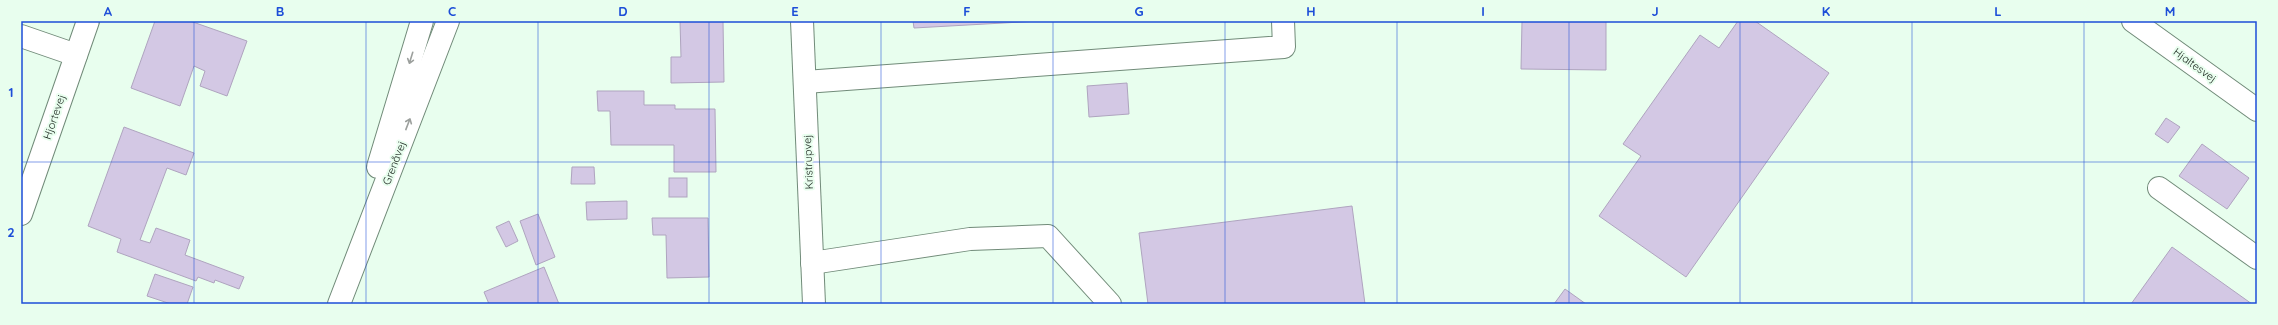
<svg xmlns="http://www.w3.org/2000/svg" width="2278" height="325" viewBox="0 0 2278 325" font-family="Quicksand,sans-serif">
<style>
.building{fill:#d3c8e4;stroke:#afa4bf}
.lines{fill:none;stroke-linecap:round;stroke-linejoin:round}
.minor-casing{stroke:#718b79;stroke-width:24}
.minor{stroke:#fff;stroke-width:22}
.oneway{stroke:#9ca09d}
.grid{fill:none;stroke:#1d4ed8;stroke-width:1;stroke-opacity:0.55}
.labels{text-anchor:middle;stroke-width:4;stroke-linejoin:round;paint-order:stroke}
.street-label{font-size:11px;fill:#222d25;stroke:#e8feee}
.neatline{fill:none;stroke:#1d4ed8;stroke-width:1.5}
.grid-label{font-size:13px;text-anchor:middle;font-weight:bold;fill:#1d4ed8}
</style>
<rect width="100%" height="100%" fill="#e8feee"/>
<g class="building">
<polygon points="155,21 190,21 247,41 227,96 200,86 205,71 194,66 180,106 131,88"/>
<polygon points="680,21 723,21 724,82 671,83 671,57 681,57"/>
<polygon points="913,21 1039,21 914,28"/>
<polygon points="1522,21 1606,21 1606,70 1521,69"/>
<polygon points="1738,21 1755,21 1829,73 1686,277 1599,216 1641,156 1623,144 1700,35 1719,48"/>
<polygon points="1127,83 1129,114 1089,117 1087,86"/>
<polygon points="597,91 644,91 644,105 675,105 675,109 715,109 716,172 674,172 674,145 611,145 610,111 598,111"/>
<polygon points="2166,118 2180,127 2168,143 2155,134"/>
<polygon points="124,127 194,153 186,175 167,168 140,240 150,243 156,228 190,240 185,255 244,277 239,289 215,280 214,283 198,277 196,281 117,252 121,239 88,226"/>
<polygon points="2202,144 2249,178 2227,209 2179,176"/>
<polygon points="572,167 594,167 595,184 571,184"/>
<rect x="669" y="178" width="18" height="19"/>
<polygon points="627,201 627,219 587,220 586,202"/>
<polygon points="1352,206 1365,304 1148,304 1139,233"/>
<polygon points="538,214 555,257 536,265 520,221"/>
<polygon points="652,218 708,218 709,277 667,278 666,235 653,235"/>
<polygon points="509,221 518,241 506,247 496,227"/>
<polygon points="2172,247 2252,304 2131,304"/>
<polygon points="544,267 559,304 489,304 484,292"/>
<polygon points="155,274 193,287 187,304 171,304 147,296"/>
<polygon points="1565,289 1586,304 1554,304"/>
</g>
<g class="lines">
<g class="minor-casing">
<g id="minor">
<polyline points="802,21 814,304"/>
<polyline points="2133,21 2257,110"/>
<polyline points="21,36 76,55"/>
<polyline points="805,82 1284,47 1283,21"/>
<polyline points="378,167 422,21"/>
<polyline points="2159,188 2257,258"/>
<polyline points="21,214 88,21"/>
<polyline points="812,263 970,239 1048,236 1110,304"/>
<polyline points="339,304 448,21"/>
</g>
</g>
<use href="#minor" class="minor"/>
</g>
<defs><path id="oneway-shaft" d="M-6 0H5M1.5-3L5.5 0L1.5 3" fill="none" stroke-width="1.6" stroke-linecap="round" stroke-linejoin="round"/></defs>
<g class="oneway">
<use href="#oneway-shaft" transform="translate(411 58) rotate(107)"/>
<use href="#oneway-shaft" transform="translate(408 124) rotate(-69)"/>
</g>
<path class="grid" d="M194,21v283M366,21v283M538,21v283M709,21v283M881,21v283M1053,21v283M1225,21v283M1397,21v283M1569,21v283M1740,21v283M1912,21v283M2084,21v283M21,162h2236"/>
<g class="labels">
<g class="street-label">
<text transform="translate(2195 65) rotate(36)" y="4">Hjaltesvej</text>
<text transform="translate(54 117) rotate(-71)" y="4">Hjortevej</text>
<text transform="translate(808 162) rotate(-92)" y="4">Kristrupvej</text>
<text transform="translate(394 163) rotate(-69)" y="4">Grenåvej</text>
</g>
</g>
<rect width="2278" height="325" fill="none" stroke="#e8feee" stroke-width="44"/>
<rect x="22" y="22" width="2234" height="281" class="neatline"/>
<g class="grid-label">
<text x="108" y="16">A</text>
<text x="280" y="16">B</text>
<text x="452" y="16">C</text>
<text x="623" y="16">D</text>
<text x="795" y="16">E</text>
<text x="967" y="16">F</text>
<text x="1139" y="16">G</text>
<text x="1311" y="16">H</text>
<text x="1483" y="16">I</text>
<text x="1655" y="16">J</text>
<text x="1826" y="16">K</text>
<text x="1998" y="16">L</text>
<text x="2170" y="16">M</text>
<text x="11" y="97">1</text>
<text x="11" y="237">2</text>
</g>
</svg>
